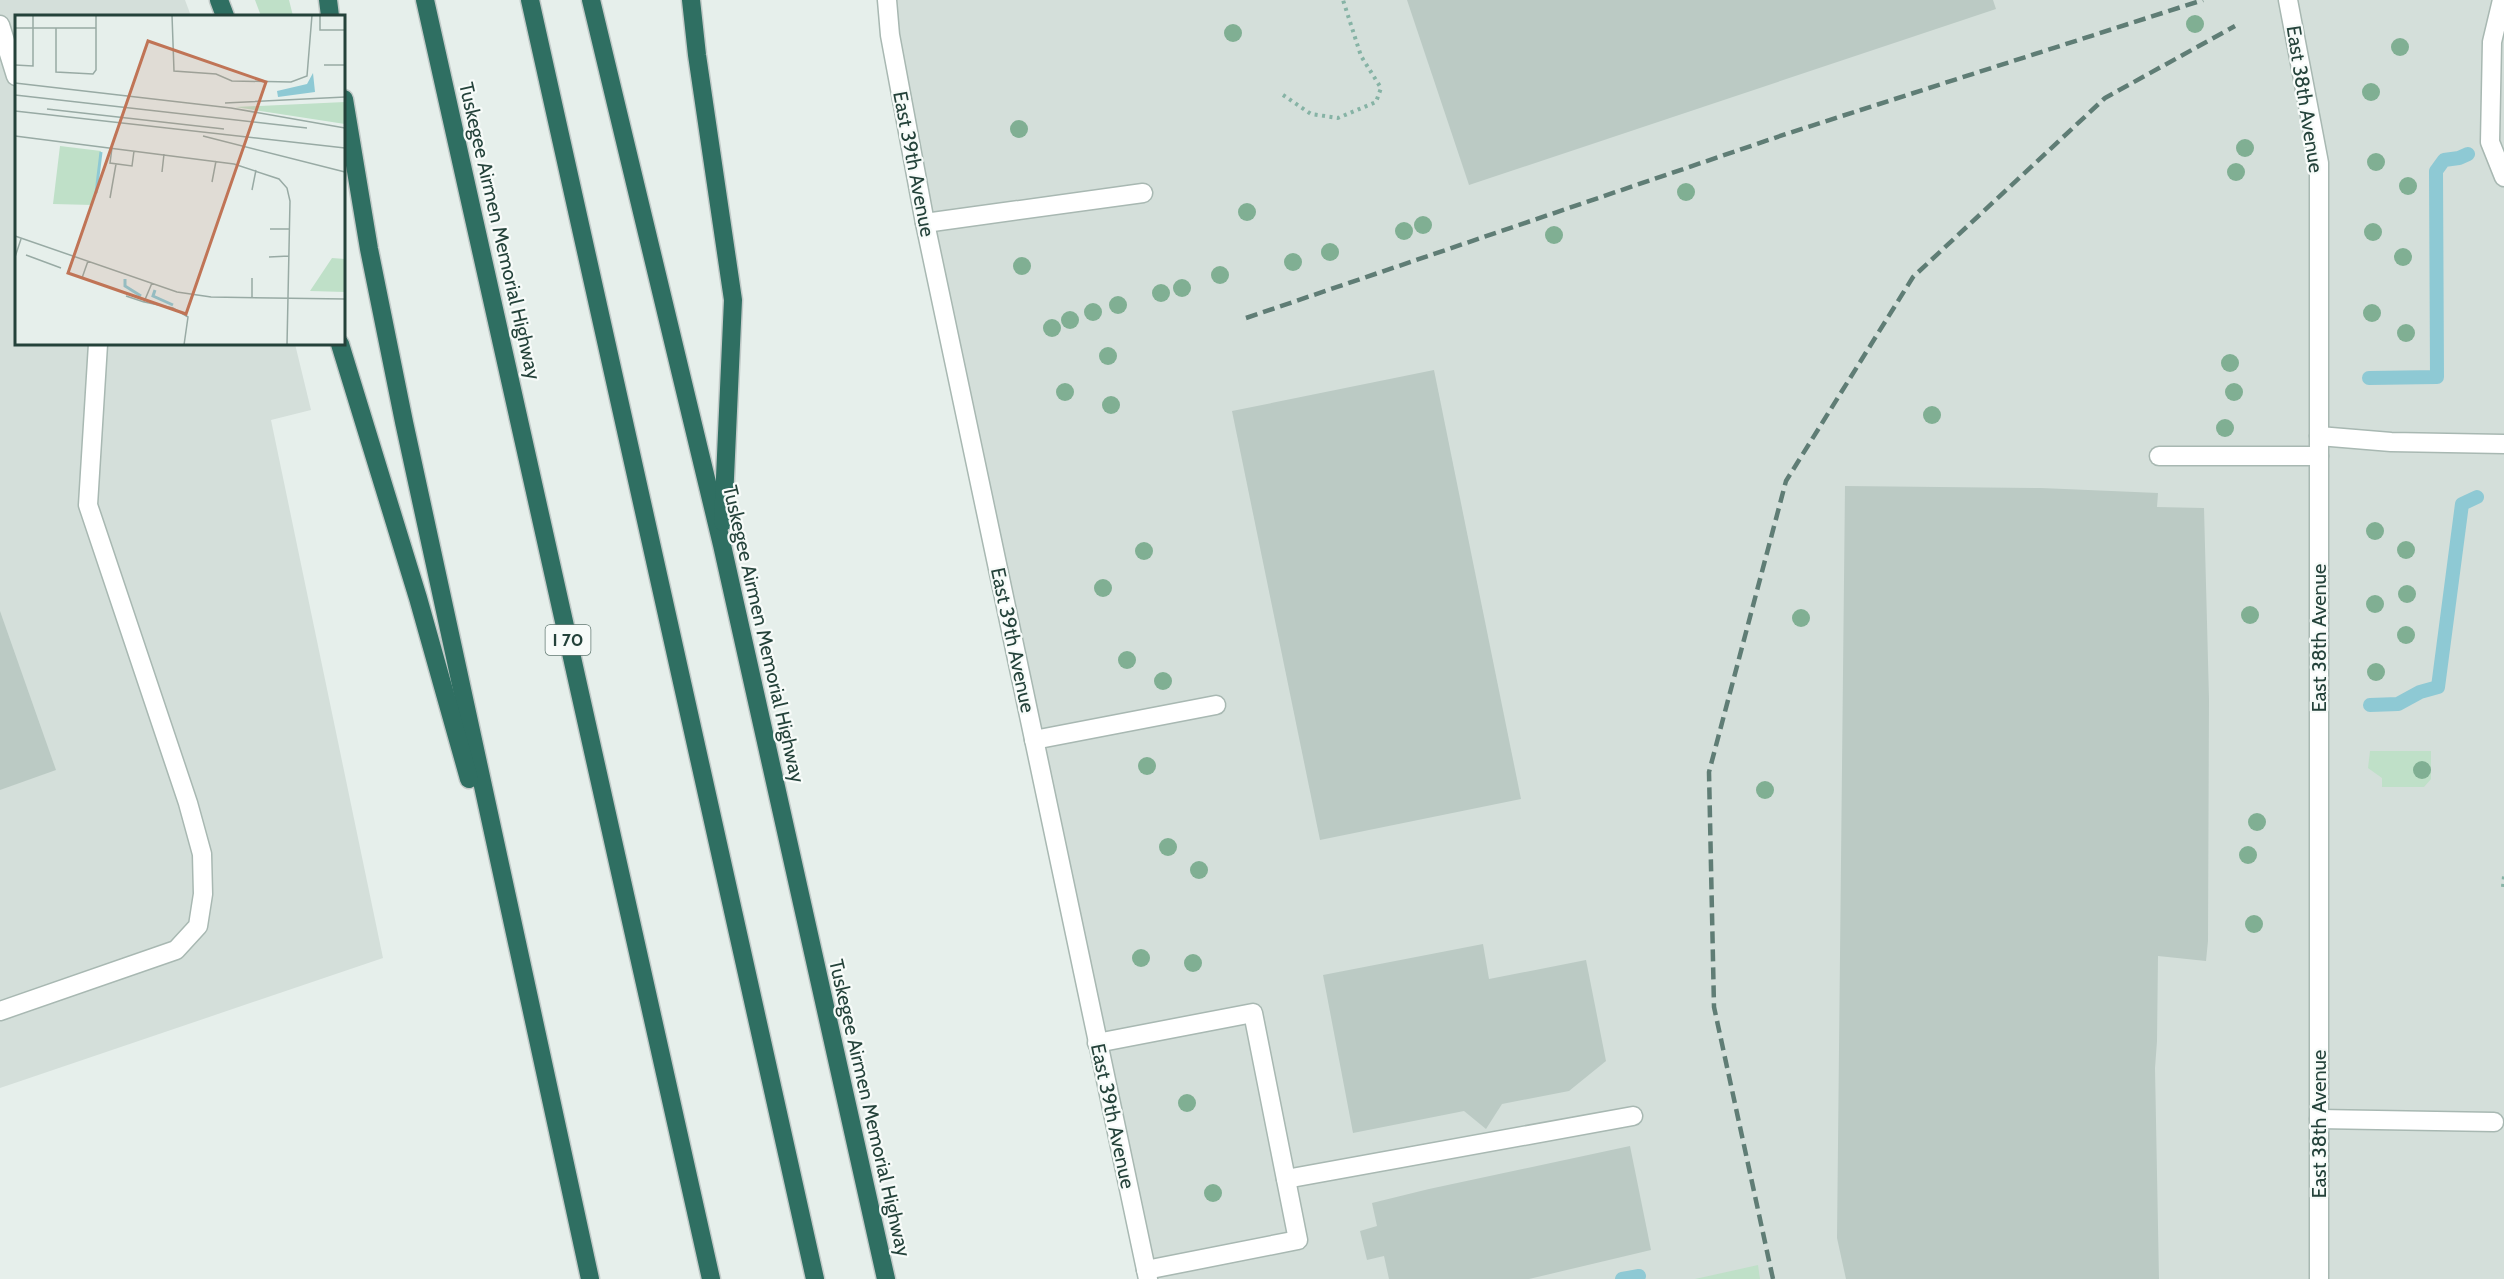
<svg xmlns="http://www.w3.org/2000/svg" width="2504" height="1279" viewBox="0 0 2504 1279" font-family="Cabin,sans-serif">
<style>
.built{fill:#d4dfda}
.green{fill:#bfe0c8}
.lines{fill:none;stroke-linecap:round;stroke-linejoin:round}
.stream{stroke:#8ec9d4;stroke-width:14}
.building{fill:#bbcac4}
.minor-casing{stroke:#a8b8b2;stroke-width:21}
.highway-casing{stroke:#c2cac8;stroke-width:21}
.path{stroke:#86b3a5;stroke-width:4;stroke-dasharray:3 4.5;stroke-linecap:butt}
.minor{stroke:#fff;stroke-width:18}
.highway{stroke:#2f6f62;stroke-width:18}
.rail{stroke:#5f7d75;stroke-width:4.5;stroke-dasharray:12 6;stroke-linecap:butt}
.tree{fill:#80af93}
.labels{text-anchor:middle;stroke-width:4.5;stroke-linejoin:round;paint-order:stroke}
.shield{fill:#f7fbf9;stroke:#637a73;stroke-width:1.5}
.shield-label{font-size:18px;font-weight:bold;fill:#24423a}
.street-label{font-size:20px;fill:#24423a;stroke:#f7fbf9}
.inset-river{fill:none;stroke:#8ec9d4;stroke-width:3}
.inset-road{fill:none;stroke:#98aaa4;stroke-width:1.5}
.view{fill:#c07456;fill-opacity:0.15;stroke:#c07456;stroke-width:3}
.inset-edge{fill:none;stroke:#24423a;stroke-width:3}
</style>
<rect width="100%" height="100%" fill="#e6efeb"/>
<g class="built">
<polygon points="0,0 185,0 191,16 16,16 16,344 295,344 311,410 271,420 383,958 0,1088"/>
<polygon points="887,0 2504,0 2504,1279 1148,1279"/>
</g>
<g class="green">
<polygon points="255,0 289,0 293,16 261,16"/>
<polygon points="2370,751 2431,751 2431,779 2424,787 2382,787 2382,778 2368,768"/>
<polygon points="1758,1265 1760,1279 1695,1279"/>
</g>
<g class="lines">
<g class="stream">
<polyline points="2369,378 2437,377 2436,171 2444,160 2459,158 2468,154"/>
<polyline points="2370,705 2398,704 2420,692 2438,687 2462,504 2477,497"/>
<polyline points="1622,1279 1639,1276"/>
</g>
</g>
<g class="building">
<polygon points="1407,0 1993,0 1996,9 1469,185"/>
<polygon points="1434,370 1521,799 1320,840 1232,411"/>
<polygon points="1845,486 2041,488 2158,493 2157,507 2204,508 2209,699 2208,941 2206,961 2158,956 2157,1041 2155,1068 2159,1279 1846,1279 1837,1238"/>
<polygon points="0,611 56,770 0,790"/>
<polygon points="1483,944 1489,979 1586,960 1606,1061 1569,1091 1502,1104 1486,1129 1464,1111 1353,1133 1323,975"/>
<polygon points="1630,1146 1651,1250 1529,1279 1389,1279 1384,1256 1367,1260 1360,1231 1377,1226 1372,1203 1429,1189"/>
</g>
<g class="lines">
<g class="minor-casing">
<g id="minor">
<polyline points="887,0 890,35 925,223 1148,1279"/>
<polyline points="2288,0 2319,163 2319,1279"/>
<polyline points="2502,0 2492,42 2490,142 2504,177"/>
<polyline points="0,25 16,76"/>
<polyline points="925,223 1143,193"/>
<polyline points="2319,436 2391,442 2504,444"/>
<polyline points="2159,456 2319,456"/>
<polyline points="1034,740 1216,705"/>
<polyline points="0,1011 176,950 198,926 203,894 202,854 188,803 88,505 98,344"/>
<polyline points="1097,1043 1253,1013 1298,1240 1146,1270"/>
<polyline points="2319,1119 2494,1122"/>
<polyline points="1286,1179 1633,1116"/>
</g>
</g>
<g class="highway-casing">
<g id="highway">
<polyline points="219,0 225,16"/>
<polyline points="328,0 330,16"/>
<polyline points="425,0 711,1279"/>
<polyline points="530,0 815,1279"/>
<polyline points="591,0 722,545 886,1279"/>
<polyline points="691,0 697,55 733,300 723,522"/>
<polyline points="344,99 369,249 404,422 590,1279"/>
<polyline points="340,344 418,598 469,779"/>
</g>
</g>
<g class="path">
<polyline points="1283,95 1311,114 1338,118 1376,102 1381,88 1361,56 1343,0"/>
<polyline points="2503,887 2504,876"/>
</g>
<use href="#minor" class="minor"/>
<use href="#highway" class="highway"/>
<g class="rail">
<polyline points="1246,318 1789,133 2203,0"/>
<polyline points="1773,1279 1714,1007 1709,772 1786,481 1913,277 2105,98 2235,26"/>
</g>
</g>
<g class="tree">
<circle cx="2195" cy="24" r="9"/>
<circle cx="1233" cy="33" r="9"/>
<circle cx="2400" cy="47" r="9"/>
<circle cx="2371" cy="92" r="9"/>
<circle cx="1019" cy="129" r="9"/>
<circle cx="2245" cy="148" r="9"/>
<circle cx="2376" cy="162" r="9"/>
<circle cx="2236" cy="172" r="9"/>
<circle cx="2408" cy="186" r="9"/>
<circle cx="1686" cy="192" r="9"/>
<circle cx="1247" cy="212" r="9"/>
<circle cx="1423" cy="225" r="9"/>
<circle cx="1404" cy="231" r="9"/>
<circle cx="2373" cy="232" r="9"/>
<circle cx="1554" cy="235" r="9"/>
<circle cx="1330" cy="252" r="9"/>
<circle cx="2403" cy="257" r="9"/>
<circle cx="1293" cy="262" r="9"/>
<circle cx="1022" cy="266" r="9"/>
<circle cx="1220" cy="275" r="9"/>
<circle cx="1182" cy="288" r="9"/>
<circle cx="1161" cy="293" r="9"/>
<circle cx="1118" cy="305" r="9"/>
<circle cx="1093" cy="312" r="9"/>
<circle cx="2372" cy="313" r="9"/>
<circle cx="1070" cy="320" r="9"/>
<circle cx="1052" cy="328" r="9"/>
<circle cx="2406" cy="333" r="9"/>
<circle cx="1108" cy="356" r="9"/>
<circle cx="2230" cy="363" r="9"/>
<circle cx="1065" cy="392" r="9"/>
<circle cx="2234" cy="392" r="9"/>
<circle cx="1111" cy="405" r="9"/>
<circle cx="1932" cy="415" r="9"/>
<circle cx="2225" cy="428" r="9"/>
<circle cx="2375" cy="531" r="9"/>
<circle cx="2406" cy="550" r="9"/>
<circle cx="1144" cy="551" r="9"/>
<circle cx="1103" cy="588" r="9"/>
<circle cx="2407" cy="594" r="9"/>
<circle cx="2375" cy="604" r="9"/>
<circle cx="2250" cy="615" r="9"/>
<circle cx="1801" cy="618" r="9"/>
<circle cx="2406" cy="635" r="9"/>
<circle cx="1127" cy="660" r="9"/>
<circle cx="2376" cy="672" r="9"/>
<circle cx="1163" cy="681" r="9"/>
<circle cx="1147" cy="766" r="9"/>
<circle cx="2422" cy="770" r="9"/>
<circle cx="1765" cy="790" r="9"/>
<circle cx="2257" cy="822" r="9"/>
<circle cx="1168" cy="847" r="9"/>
<circle cx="2248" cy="855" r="9"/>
<circle cx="1199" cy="870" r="9"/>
<circle cx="2254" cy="924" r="9"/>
<circle cx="1141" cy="958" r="9"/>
<circle cx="1193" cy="963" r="9"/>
<circle cx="1187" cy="1103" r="9"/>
<circle cx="1213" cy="1193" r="9"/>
</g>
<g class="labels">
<rect class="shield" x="545.5" y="625" width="45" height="30" rx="4.5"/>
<g class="shield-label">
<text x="568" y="646">I 70</text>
</g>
<g class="street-label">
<text transform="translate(2305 99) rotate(81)" y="7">East 38th Avenue</text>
<text transform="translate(914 164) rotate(79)" y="7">East 39th Avenue</text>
<text transform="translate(500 231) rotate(77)" y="7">Tuskegee Airmen Memorial Highway</text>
<text transform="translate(764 634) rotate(77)" y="7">Tuskegee Airmen Memorial Highway</text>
<text transform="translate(2319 638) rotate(-90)" y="7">East 38th Avenue</text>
<text transform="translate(1013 640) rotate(78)" y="7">East 39th Avenue</text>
<text transform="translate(870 1108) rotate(77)" y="7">Tuskegee Airmen Memorial Highway</text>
<text transform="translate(1113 1116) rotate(78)" y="7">East 39th Avenue</text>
<text transform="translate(2319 1124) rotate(-90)" y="7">East 38th Avenue</text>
</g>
</g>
<g transform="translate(15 15)">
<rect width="330" height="330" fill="#e6efeb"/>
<path d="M330,87v22l-110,-17zM45,131l41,5 -8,54 -40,-1zM317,243l13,1v33l-35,-1z" fill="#bfe0c8"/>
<path d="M298,58l2,19 -37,5 -1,-6 30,-7z" fill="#8ec9d4"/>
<path class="inset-river" d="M81,178l5,-41M110,264v7l16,10M140,275l-2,6 20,9"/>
<path class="inset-road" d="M157,0l2,56 42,3 16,7 59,1 16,-6 5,-61M305,0v15h25M0,13h81v-13M41,13v44l37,2 3,-4v-42M0,50l18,1v-51M309,50h21M0,68l216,25 114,20M0,80l292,33M210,88l120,-6M32,94l177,20M0,96l330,37M0,121l219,28 45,15 8,9 3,13 -3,144M188,121l142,36M97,133l-2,15 22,3 2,-15M147,157l2,-18M197,167l4,-21M237,175l4,-20M95,183l6,-34M255,214h19M0,221l162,56 34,5 134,2M11,240l35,13M0,242l6,-18M254,242l20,-1M67,263l6,-17M137,268l-8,19 29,6 15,9 -4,28M111,281l18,6M237,283v-20"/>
<path class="view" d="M133,26l118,41 -80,232 -118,-41z"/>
<rect width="330" height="330" class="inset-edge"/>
</g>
</svg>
